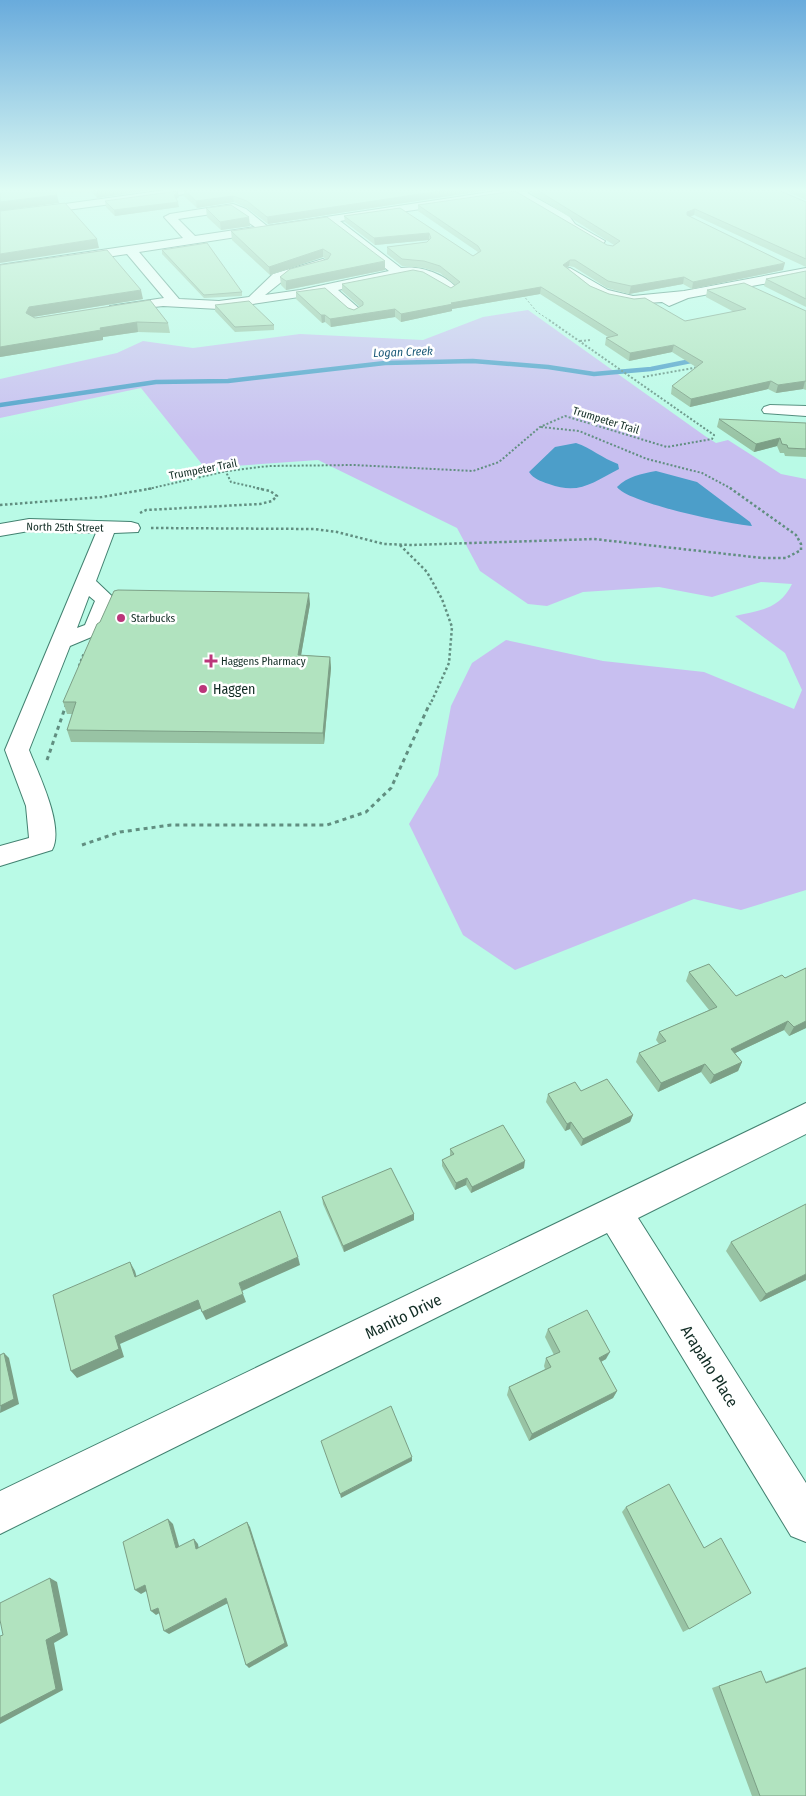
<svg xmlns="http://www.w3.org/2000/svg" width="806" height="1796" viewBox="0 0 806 1796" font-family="'Fira Sans Condensed',sans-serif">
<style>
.green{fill:#c8bff0}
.water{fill:#4c9ec9}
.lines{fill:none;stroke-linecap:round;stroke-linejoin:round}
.stream{stroke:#4c9ec9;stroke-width:4.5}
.minor-casing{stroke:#428170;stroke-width:2}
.path-far3{stroke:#618e80;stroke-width:1;stroke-dasharray:2 2;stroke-linecap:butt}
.path-far2{stroke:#618e80;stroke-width:2;stroke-dasharray:2 2;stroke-linecap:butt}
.path-far1{stroke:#618e80;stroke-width:2.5;stroke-dasharray:2.5 2.5;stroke-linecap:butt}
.path{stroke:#618e80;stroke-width:3;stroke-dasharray:4 4;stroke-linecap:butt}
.minor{fill:#fff;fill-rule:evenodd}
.wall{fill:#98c3a4}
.shaded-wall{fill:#7c9f86}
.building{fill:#b1e3bf;stroke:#7c9f86}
.poi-dot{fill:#bb367a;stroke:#fff;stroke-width:2}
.labels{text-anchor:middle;stroke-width:5;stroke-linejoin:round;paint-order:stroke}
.far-street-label{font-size:11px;fill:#112c24;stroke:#fff}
.far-poi-label{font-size:11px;fill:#112c24;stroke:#fff;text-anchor:start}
.far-water-label{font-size:12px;font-style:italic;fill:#1e5c7a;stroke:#fff}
.poi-label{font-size:14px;fill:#112c24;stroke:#fff;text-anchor:start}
.near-street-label{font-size:16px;fill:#112c24;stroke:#fff}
</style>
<rect width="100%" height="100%" fill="#b9fae6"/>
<path class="green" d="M528,310l177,126 11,7 12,-3 53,34 25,5v411l-65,20 -47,-11 -179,71 -52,-35 -54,-111 29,-49 13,-69 21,-43 34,-23 97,21 101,11 90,37 8,-19 -17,-37 -50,-37c24,-5 45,-7 57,-32l-31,-2 -49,15 -53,-10 -76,5 -36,14 -19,-2 -48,-33 -23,-43 -139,-68 -113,8 -64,-80 -141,30v-39l117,-26 26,-12 50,7 107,-14 123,6 60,-23z"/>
<g class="water">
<path d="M576,443c15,5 26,15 42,21l1,5c-27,14 -40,26 -70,15 -9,-3 -15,-5 -20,-12l26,-25z"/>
<path d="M656,471l41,11 53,40 2,4c-23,-2 -124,-23 -135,-39 11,-11 24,-13 39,-16z"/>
</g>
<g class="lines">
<polyline class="stream" points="0,405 156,382 228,381 385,363 473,361 548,367 594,374 651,369 696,360"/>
<g class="minor-casing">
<g id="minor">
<polygon points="166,190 198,190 193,193 0,219 0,213"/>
<path d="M503,190h29l-5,3 42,23 6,8 30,17 -2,3h-8l-28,-16 -6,-8 -46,-25 -175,26 61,47c19,-3 44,6 57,21l-7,4c-11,-3 -20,-13 -31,-17 -15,-4 -64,11 -82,14l24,21 -7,4 -5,-1 -24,-21 -107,16 -56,-3 -53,6 -2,-3 2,-3 54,-8 -37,-44 -127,19v-8l183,-27 -19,-21 6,-3 63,-10 13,5 21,17zM232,211l23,16 -60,9 -17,-17zM328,223l61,48 -89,19 -35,5 24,-19 38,-10 2,-3 -6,-4 -50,15 -24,23 -30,4 -40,-2 -40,-47z"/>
<polygon points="570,268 608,290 633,296 684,291 806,268 806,276 688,298 669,306 662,302 633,304 608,299 566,275 564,272 566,269"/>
<polygon points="770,405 806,406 806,416 764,413 762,410 764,407"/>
<path d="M29,519l102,3 7,2 2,4 -2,4 -24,1 -18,48 20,19 -15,33 -31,13 -41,104c9,23 36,77 23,100l-52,16v-20l29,-8 -3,-32 -21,-56 91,-217 -67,-2 -29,5v-12zM89,596l6,5 -10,24 -8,3z"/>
<polygon points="806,1103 806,1134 638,1218 806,1483 806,1542 791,1536 607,1233 0,1534 0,1491"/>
</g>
</g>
<polyline class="path-far3" points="523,295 537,312 551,321"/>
<g class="path-far2">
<polyline points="580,341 591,340"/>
<polyline points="643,377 699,367"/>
<polyline points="541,427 579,431 647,459 702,473 732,489"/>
<polyline points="225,470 231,482 262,489"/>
<polyline points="148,489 227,471 269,466 354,465 473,471 499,462 540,427 565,416 667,447 712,439 714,435 549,320"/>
</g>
<g class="path-far1">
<polyline points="0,505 102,497 154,488"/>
<polyline points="140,513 146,510 260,504 272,501 277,496 270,491 256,488"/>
<polyline points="151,528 314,529 337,532 384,544 412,545 594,539 762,558 786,558 801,550 801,544 796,535 730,488"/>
<polyline points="400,545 427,572 442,599 452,627 449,663 430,705"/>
<polyline points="79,666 84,653"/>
</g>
<g class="path">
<polyline points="47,760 66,705"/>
<polyline points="82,845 120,832 171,825 327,825 366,812 391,788 430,703"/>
</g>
<use href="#minor" class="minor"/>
</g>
<g class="wall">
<polygon points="90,190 150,190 97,198"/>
<polygon points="184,190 488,190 268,224 247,208 234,202 197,208 184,196"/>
<polygon points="531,190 778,190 806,202 806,267 694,215 690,217 783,270 692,289 683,284 629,294 607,288 574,267 569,266 567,268 590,286 609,294 685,321 734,312 706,297 707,290 806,311 806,390 803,389 776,393 768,389 690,407 671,394 672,386 696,367 672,352 629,361 605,345 606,338 608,337 540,294 452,309 452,311 401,322 395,317 331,327 325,322 322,323 296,299 296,292 354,310 360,307 342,291 342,284 451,288 455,285 440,273 424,268 402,266 387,254 387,247 427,242 429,240 375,245 345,222 344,216 400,208 473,256 478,252 418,211 418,205 607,245 613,246 614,245 531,193"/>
<polygon points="784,190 806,190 806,200"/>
<polygon points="179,197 176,199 179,207 115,216 106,207 105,201"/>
<polygon points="206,208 250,226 221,230 207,217"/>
<polygon points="327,217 385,270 286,290 281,285 280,277 327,260 323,257 270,275 232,240 231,231"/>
<polygon points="162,250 242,292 242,296 204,298 162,254"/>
<polygon points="0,265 143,299 33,317 35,318 168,323 170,333 138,332 103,337 103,340 0,357"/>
<polygon points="806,271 806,307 764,286 766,279"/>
<polygon points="215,305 274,325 274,330 235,332 215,311"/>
<polygon points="719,419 806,423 806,457 785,456 784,453 780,453 777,446 754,452 717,427"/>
<polygon points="310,604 301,655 330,657 331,668 324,744 71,742 67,730 73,714 67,714 63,702"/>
<polygon points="806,968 806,1028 789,1036 784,1030 735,1053 742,1062 738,1071 710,1084 701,1072 658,1092 636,1062 639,1053 659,1044 656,1040 659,1032 709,1010 686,981 689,972 736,996 785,978"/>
<polygon points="581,1091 633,1115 630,1122 581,1146 570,1129 565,1131 546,1102 548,1094"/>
<polygon points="450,1149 524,1168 471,1193 466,1185 455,1190 442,1166 442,1160 450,1156"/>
<polygon points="322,1197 414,1214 414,1220 344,1252 323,1204"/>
<polygon points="731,1242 806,1280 760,1302 726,1251"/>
<polygon points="548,1329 606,1359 601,1362 617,1391 613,1398 529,1441 507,1395 509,1387 545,1369 544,1366 546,1358 554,1355 545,1337"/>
<polygon points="626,1507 704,1548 689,1629 683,1632 622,1512"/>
<polygon points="806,1667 806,1796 752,1796 712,1688 761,1671 765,1682"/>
</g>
<g class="shaded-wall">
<polygon points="103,190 150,190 97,198 96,191"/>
<polygon points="447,190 488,190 268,224 267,217"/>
<polygon points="178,191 179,197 174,201 174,195"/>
<polygon points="57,195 59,203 0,211 0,202"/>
<polygon points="233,196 234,202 197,208 196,201"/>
<polygon points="178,202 179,207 115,216 114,210"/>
<polygon points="695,209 694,215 686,218 687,212"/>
<polygon points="249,217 250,226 221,230 220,222"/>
<polygon points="429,233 429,240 375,245 374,238"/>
<polygon points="97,239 99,248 0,263 0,254"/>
<polygon points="323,249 323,257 270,275 269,267"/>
<polygon points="570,260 569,266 562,272 563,265"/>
<polygon points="385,261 385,270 286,290 286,281"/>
<polygon points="785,263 783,270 692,289 693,282"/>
<polygon points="684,277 683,284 629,294 631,286"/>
<polygon points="541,287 540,294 452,309 452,311 401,322 401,314 451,303"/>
<polygon points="141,290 143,299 32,317 26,313 29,307"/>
<polygon points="395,309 395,317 331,327 330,319"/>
<polygon points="321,315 325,315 325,322 322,323"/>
<polygon points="137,322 138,332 103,337 103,340 0,357 0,347 100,328"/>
<polygon points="674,345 672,352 629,361 630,353"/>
<polygon points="771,381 768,389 690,407 691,399"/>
<polygon points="805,381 803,389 776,393 778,385"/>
<polygon points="780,438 777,446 754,452 756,444"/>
<polygon points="309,593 310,604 299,667 298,655"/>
<polygon points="330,657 331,668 324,744 323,733"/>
<polygon points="788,1021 784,1030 727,1057 731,1049"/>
<polygon points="806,1021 806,1028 789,1036 794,1027"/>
<polygon points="742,1062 738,1071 710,1084 714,1075"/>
<polygon points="705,1064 701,1072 658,1092 661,1083"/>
<polygon points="633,1115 630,1122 581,1146 583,1139"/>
<polygon points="571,1122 570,1129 565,1131 567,1124"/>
<polygon points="525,1161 524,1168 471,1193 472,1187"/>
<polygon points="467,1178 466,1185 455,1190 456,1183"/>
<polygon points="414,1214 414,1220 344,1252 343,1246"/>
<polygon points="298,1257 300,1265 242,1291 239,1283"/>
<polygon points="130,1262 135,1271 139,1285 135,1277"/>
<polygon points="806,1274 806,1280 760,1302 766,1294"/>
<polygon points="243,1294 246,1302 206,1320 202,1312"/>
<polygon points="198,1300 202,1308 120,1344 124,1357 77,1378 71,1371 115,1336"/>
<polygon points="610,1352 606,1359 595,1365 599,1358"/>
<polygon points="4,1353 9,1358 19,1404 0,1413"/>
<polygon points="617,1391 613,1398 529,1441 532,1434"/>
<polygon points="412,1457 412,1461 341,1498 340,1494"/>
<polygon points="168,1519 173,1524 181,1553 176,1548"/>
<polygon points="247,1522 250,1527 288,1646 249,1668 246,1665"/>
<polygon points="194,1539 198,1544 200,1554 196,1549"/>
<polygon points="50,1578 57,1582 68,1635 54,1643 63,1690 0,1724 0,1718 46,1640"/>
<polygon points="145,1585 150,1589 141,1594 135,1590"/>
<polygon points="226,1598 230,1602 169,1634 164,1631"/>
<polygon points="158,1608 163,1611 156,1615 151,1611"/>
</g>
<g class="building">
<polygon points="0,190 53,190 57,195 0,202"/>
<polygon points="184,190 447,190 267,217 247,201 233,196 196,201"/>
<polygon points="537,190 778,190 806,202 806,259 695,209 687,212 687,215 785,263 693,282 684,277 631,286 608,281 575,260 570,260 563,265 590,286 609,294 634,299 645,298 685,321 746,309 707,290 744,283 806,311 806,381 778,385 771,381 691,399 672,386 703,362 674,345 630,353 606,338 618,335 541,287 451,303 453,304 401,314 395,309 330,319 325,315 321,315 296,292 325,288 348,308 354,310 363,305 363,302 342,284 413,270 423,272 451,288 460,282 440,266 424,261 402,259 387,247 427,242 431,238 429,233 374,238 344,216 400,208 473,256 481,251 478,246 418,205 515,191 607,245 613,246 620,241"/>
<polygon points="178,191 174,195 178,202 114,210 105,201"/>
<polygon points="65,203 97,239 0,254 0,211"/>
<polygon points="231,205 249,217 220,222 206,208"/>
<polygon points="327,217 385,261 286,281 280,277 290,269 328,259 331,254 323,249 269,267 231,231"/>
<polygon points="207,243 242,292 204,295 162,250"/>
<polygon points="107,250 141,290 29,307 26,313 35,318 150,300 168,323 137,322 100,328 101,330 0,347 0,265"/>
<polygon points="806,271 806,299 766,279"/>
<polygon points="249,301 274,325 235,327 215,305"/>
<polygon points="719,419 806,423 806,449 788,448 787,445 782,444 780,438 756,444"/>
<polygon points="118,590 309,593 298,655 330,657 323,733 67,730 76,702 63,702 97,624 100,622 114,591"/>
<polygon points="709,964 736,996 782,975 785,978 806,968 806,1021 794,1027 788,1021 731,1049 742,1062 714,1075 705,1064 661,1083 639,1053 666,1041 659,1032 717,1007 689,972"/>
<polygon points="607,1079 633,1115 583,1139 571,1122 567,1124 548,1094 575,1082 581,1091"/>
<polygon points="503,1125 525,1161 472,1187 467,1178 456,1183 442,1160 454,1154 450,1149"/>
<polygon points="391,1168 414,1214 343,1246 322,1197"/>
<polygon points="806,1204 806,1274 766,1294 731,1242"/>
<polygon points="280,1211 298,1257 239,1283 243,1294 202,1312 198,1300 115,1336 119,1349 71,1371 53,1295 130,1262 135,1277"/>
<polygon points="587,1310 610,1352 599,1358 617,1391 532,1434 509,1387 551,1367 546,1358 560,1352 548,1329"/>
<polygon points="4,1353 14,1399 0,1406 0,1355"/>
<polygon points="391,1406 412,1457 340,1494 321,1441"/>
<polygon points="669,1484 704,1548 721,1538 751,1593 689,1629 626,1507"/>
<polygon points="168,1519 176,1548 194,1539 196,1549 247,1522 285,1643 246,1665 226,1598 164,1631 158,1608 151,1611 145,1585 135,1590 123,1542"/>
<polygon points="50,1578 61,1632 46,1640 56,1689 0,1718 0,1636 3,1635 0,1620 0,1603"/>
<polygon points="806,1668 806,1796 760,1796 719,1686 761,1671 766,1683"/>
</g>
<linearGradient id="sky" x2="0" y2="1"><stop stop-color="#69abdc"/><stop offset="0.43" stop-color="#e0fdf4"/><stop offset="1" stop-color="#e0fdf4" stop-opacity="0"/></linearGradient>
<rect width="806" height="442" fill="url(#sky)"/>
<g class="poi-dot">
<circle cx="121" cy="618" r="5"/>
<path d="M208.5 653.5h5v5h5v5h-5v5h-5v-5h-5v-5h5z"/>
<circle cx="203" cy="689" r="5"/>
</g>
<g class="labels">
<g class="far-street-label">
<text transform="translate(606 420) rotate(17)" y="4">Trumpeter Trail</text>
<text transform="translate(203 469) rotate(-11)" y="4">Trumpeter Trail</text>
<text transform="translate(65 527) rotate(1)" y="4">North 25th Street</text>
</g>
<g class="far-poi-label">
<text x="131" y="622">Starbucks</text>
<text x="221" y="665">Haggens Pharmacy</text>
</g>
<g class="far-water-label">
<text transform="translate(403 352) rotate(-2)" y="4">Logan Creek</text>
</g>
<g class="poi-label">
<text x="213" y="694">Haggen</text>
</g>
<g class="near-street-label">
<text transform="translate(403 1316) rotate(-26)" y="6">Manito Drive</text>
<text transform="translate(710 1366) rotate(58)" y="6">Arapaho Place</text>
</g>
</g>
</svg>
